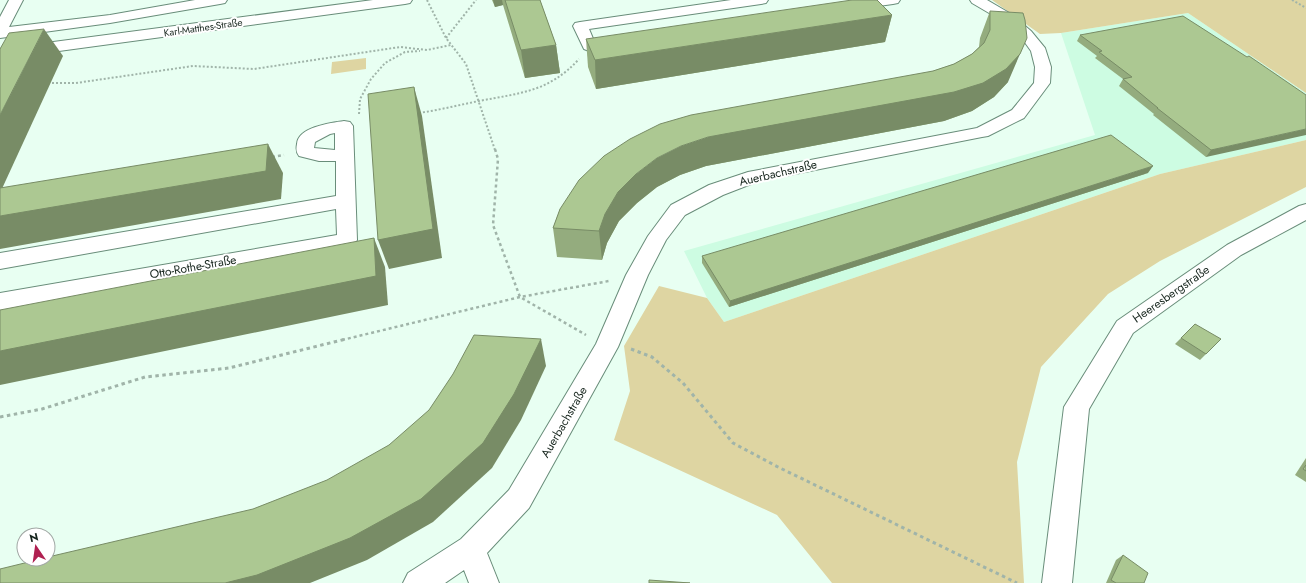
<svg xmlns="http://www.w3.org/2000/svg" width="1306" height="583" viewBox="0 0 1306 583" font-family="Jost,sans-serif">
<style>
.built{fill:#cdfce2}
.green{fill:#ded5a2}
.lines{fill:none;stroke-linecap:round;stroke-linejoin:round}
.minor-casing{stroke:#698d7a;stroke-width:2}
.path-far2{stroke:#a0b4a9;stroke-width:2;stroke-dasharray:2 2;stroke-linecap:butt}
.path-far1{stroke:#a0b4a9;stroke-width:2.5;stroke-dasharray:3 3;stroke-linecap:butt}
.path{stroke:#a0b4a9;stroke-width:3;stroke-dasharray:3.5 3.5;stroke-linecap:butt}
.minor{fill:#fff;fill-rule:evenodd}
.wall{fill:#94ac7e}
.shaded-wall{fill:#788c66}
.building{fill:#acc892;stroke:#788c66}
.labels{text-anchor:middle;stroke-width:4;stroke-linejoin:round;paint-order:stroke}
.far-street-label{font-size:10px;fill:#15241c;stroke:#fff}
.street-label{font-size:12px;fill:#15241c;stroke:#fff}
</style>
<rect width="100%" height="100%" fill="#e8fff2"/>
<polygon class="built" points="1188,13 1306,93 1306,140 1160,174 724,322 707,298 684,251 1095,135 1061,33"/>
<g class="green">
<polygon points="992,0 1306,0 1306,93 1188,13 1061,33 1040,34"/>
<polygon points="366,58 366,69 331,74 332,62"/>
<polygon points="1306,140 1306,187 1160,261 1108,294 1041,367 1017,462 1024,583 832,583 777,515 614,440 630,391 624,346 659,286 707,298 724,322 1160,174"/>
</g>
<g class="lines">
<g class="minor-casing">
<g id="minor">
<polygon points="9,0 23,0 9,27 110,15 195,0 227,0 225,3 220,4 110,23 0,38 0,17"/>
<polygon points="373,0 412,0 410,3 405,4 0,59 0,49"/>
<polygon points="731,0 768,0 766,3 761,4 589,29 594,41 611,38 616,40 619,43 616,46 589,51 584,49 573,26 575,23 580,22"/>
<polygon points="862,0 900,0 898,3 893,4 850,10 845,9 843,6 845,3"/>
<polygon points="970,0 987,0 1011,14 1031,31 1045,48 1051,67 1050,83 1024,118 988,136 982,137 759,181 723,195 685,215 666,240 648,275 618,347 529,508 487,553 499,583 469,583 464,570 445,583 403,583 408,573 461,539 509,490 596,344 626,275 648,236 671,205 709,185 748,172 977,128 1012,110 1034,83 1035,67 1031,51 1021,37 1001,20 972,3"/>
<path d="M344,121l6,1 3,4 4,114 -3,5 -354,66v-18l337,-58 -1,-26 -336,60v-16l336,-57v-35h-17l-20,-5c-3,-4 -3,-7 -2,-12 1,-17 33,-21 47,-23zM335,133v17l-21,-2 1,-6 15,-8z"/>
<polygon points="1306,204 1306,220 1241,255 1133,333 1089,409 1072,583 1042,583 1064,407 1117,321 1227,245 1299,206"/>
</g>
</g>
<g class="path-far2">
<polyline points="427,0 446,38 466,64 495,150"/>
<polyline points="1292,0 1306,8"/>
<polyline points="446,38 476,0"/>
<polyline points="48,83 76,83 193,66 254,69 400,47 427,50 451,45"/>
<path d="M419,113c20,-3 40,-8 60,-12 41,-8 70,-9 100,-42"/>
<polyline points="359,114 360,99 371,79 385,63 405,52 420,51"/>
</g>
<g class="path-far1">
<polyline points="495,149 498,159 493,225 520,297 586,335"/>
<polyline points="272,157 284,155"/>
<polyline points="342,340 520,297 609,281"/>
</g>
<g class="path">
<polyline points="631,349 652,357 683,383 733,443 778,467 1017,583"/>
<polyline points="0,417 42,409 145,377 229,368 346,339"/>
</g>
<use href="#minor" class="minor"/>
</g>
<g class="wall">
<polygon points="492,0 540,0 556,45 560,73 525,78 503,5 495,7"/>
<polygon points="990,11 1008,82 994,97 972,111 944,121 706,166 680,175 657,187 637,203 619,221 607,243 602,260 557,257 553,228 560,209 933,71 954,64 972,54 979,47 980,38"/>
<polygon points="892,15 885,42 596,89 588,67 586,39"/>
<polygon points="1080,35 1306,95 1206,157 1153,115 1154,114 1119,86 1123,79 1095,58 1097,56 1077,41"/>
<polygon points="1148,173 729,307 702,263 702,256"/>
<polygon points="1181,338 1221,339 1200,360 1175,344"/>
<polygon points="1306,458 1306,482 1295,475"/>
<polygon points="1123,555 1144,583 1106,583 1116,560"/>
</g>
<g class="shaded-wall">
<polygon points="493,0 502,0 503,5 495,7"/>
<polygon points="892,15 885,42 596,89 595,60"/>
<polygon points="44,29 63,56 0,193 0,115"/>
<polygon points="556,45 560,73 525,78 521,50"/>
<polygon points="1020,54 1008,82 994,97 972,111 944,121 706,166 680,175 657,187 637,203 619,221 607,243 602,260 599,231 605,214 618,192 636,174 657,158 681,146 708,137"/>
<polygon points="414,87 422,116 442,258 389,269 378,240"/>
<polygon points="1306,129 1306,135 1206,157 1211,150"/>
<polygon points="268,144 283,173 281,199 0,249 0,216"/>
<polygon points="1153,166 1148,173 729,307 730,301"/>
<polygon points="374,238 385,267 388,305 0,385 0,351"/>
<polygon points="541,339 546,366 521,420 492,468 433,522 367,560 310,583 225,583"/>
</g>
<g class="building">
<polygon points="505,0 540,0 556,45 521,50"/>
<polygon points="852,0 877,0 892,15 595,60 586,39"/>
<polygon points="990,11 1023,13 1025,20 1027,38 1020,54 1006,69 983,83 954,92 708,137 681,146 657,158 636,174 618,192 605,214 599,231 553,228 560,209 579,180 604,156 630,139 660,124 691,115 933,71 954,64 972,54 984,43 990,30"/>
<polygon points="1183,16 1247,57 1249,56 1306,95 1306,129 1211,150 1157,108 1158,108 1123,79 1132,77 1099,52 1102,51 1080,35"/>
<polygon points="44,29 0,115 0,49 9,33"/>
<polygon points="414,87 433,229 378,240 368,94"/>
<polygon points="1111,135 1153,166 730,301 702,256"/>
<polygon points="268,144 266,171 0,216 0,188"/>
<polygon points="374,238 376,276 0,351 0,310"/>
<polygon points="1195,324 1221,339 1206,354 1181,338"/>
<polygon points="474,335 541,339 514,394 483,443 421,499 350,538 257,575 225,583 0,583 0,569 41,559 48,559 48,557 253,509 327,480 389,445 429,410 453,374"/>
<polygon points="1306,465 1306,471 1303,469"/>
<polygon points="1123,555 1148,573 1144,583 1116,583 1111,580"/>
<polygon points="649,580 690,583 649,583"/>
</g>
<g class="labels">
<g class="far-street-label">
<text transform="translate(203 27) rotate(-8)" y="4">Karl-Matthes-Straße</text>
</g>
<g class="street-label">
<text transform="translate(778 173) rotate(-13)" y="4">Auerbachstraße</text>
<text transform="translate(193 267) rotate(-10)" y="4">Otto-Rothe-Straße</text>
<text transform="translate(1171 294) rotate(-35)" y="4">Heeresbergstraße</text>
<text transform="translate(564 422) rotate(-60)" y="4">Auerbachstraße</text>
</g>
</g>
<g transform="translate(36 547) rotate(347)"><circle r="19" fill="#ffffff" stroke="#a1a7a4"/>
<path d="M0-3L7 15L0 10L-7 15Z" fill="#b02051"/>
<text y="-6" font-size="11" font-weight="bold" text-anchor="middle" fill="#15241c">N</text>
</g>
</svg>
